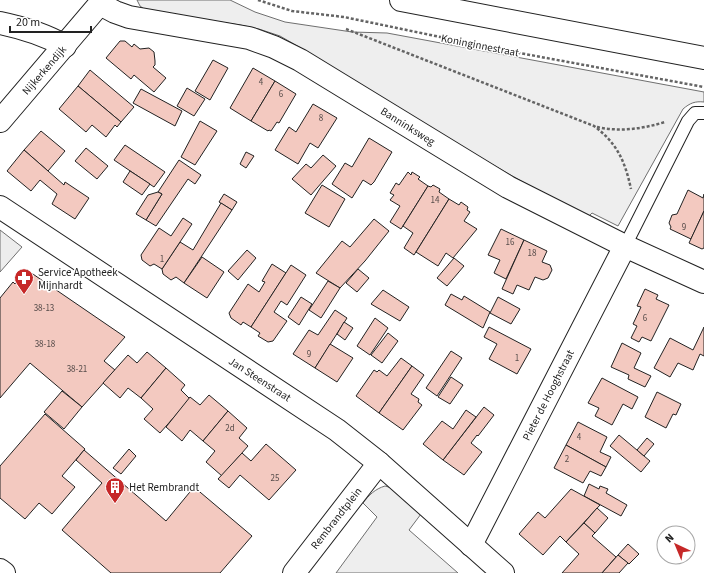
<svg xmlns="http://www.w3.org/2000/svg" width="704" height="573" viewBox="0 0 704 573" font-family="'Source Sans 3',sans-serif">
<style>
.green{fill:#eee;stroke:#6f6f6f}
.parking{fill:#ededed;stroke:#6f6f6f}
.building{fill:#f3c9c0;stroke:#222}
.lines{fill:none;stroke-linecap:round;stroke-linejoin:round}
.service-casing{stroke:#222;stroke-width:14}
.minor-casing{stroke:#222;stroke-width:24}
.tertiary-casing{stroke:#222;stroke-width:24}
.path{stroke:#646464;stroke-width:2.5;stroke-dasharray:3 2;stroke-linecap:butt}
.service{stroke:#fff;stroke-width:12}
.minor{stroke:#fff;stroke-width:22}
.tertiary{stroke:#fff;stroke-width:22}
.labels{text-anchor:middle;stroke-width:3;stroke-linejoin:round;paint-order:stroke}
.number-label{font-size:9px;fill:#564c4a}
.street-label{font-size:11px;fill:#222;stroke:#fff}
.poi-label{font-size:11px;fill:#222;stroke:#fff;text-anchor:start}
</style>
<rect width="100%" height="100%" fill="#fff"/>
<g class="green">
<path d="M137,0h93l25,12 30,10 67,10 35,1 317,59v10c-9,-1 -14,1 -21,7l-65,117 -26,-13 -3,3 -68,-35 -52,-30 -170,-104 -19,-11 -21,-7 -19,-4 -93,-14 -7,-5z"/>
<path d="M385,486l7,2 29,26 -12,16 49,43h-122l41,-56 -14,-14c6,-8 12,-14 22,-17z"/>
</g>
<polygon class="parking" points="0,230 22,247 0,272"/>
<g class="building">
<polygon points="120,41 125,41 132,47 134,44 140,49 149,48 154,52 155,61 155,65 153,67 166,78 154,92 134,75 131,79 106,58"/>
<polygon points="213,60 228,68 210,100 195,91"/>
<polygon points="253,68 275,81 251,121 230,108"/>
<polygon points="90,70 134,107 121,122 78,86"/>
<polygon points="275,81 296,94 279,123 277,122 271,131 269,130 268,131 251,121"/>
<polygon points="78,86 121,122 117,127 115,125 106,137 92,125 86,132 59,109"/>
<polygon points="187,88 205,99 194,116 177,106"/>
<polygon points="141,89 182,111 175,126 133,103"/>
<polygon points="313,104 337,118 318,148 310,143 298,164 275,150 289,127 296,132"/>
<polygon points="200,121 217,131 195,165 181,157"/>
<polygon points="41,131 65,151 48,171 24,150"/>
<polygon points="369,138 392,152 374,182 371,185 363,180 352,198 332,184 345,163 352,167"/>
<polygon points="125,145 165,172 154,187 114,160"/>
<polygon points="86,148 108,166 97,179 75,161"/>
<polygon points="24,150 64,185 65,182 89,198 75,219 52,204 57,194 40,180 31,191 7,171"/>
<polygon points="246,152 254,156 246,168 240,164"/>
<polygon points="323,155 336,166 311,195 292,179 306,164 311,168"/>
<polygon points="179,160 201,175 195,184 188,179 156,226 146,220 162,194 158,192"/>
<polygon points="130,171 150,184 142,195 123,182"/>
<polygon points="408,172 411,175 412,172 420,177 418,179 428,186 401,229 390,222 400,206 390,200 394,195 390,193 396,183 399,185"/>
<polygon points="322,185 345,199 329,227 305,213"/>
<polygon points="433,185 440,189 439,192 449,199 414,255 404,248 413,233 403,226 428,186 431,187"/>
<polygon points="688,190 703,198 704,194 704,211 691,239 670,229 671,227 669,223 672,215 677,214"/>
<polygon points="158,192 162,194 146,220 136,214 148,195"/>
<polygon points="224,194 237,202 232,210 219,202"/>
<polygon points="449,199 459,205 461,202 468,207 467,210 470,212 464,221 477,229 453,258 446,253 438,266 416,252"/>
<polygon points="221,203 232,210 184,283 176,277 171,280 163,274 162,269 180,242 193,250"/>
<polygon points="704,211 704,248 702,249 689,243"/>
<polygon points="183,218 192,224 162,269 154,264 150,266 142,260 141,255 159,228 171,236"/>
<polygon points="374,219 389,231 365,261 340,288 316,273 342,241 350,247"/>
<polygon points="501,229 524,240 506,279 494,273 500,260 488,255"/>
<polygon points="524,240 547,251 542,262 550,265 552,270 548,278 543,280 535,277 529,290 517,285 513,294 502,289"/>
<polygon points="247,250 256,258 238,280 228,271"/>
<polygon points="202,257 224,272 207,298 184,283"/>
<polygon points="454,258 464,266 447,286 437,278"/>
<polygon points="272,264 286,273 251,327 243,322 241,325 231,318 229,313 248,284 259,292 265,282 262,281"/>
<polygon points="291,265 306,275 287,305 281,301 274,312 287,321 273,341 268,342 258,336 260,333 251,327"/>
<polygon points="358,269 369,278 357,292 346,283"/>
<polygon points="27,270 125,337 104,361 115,370 82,407 30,363 0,398 0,298 13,282 15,284"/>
<polygon points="328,281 340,288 321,318 309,310"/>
<polygon points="645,289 658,295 656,299 669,305 651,341 642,337 639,342 631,338 637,326 633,324 641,307 637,306"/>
<polygon points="383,290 409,307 400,321 371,304"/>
<polygon points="451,294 462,300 464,296 490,312 483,328 445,305"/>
<polygon points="301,297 312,304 299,325 288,317"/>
<polygon points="498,297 520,309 511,324 490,313"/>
<polygon points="335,310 347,318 315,368 293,354 309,330 318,335"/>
<polygon points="375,318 388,328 370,355 357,346"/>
<polygon points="344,322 353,328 345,340 337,334"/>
<polygon points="489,327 531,349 517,374 489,359 497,344 484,337"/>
<polygon points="704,327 704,356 700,354 693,370 678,363 670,377 654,368 670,338 693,350"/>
<polygon points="388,333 398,341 382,363 371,355"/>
<polygon points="622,343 641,353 634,368 651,376 645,387 628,379 629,375 611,367"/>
<polygon points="330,344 353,358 337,382 315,368"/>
<polygon points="451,351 462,358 437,396 426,388"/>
<polygon points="147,352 166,368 141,398 128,388 120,398 103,383 128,355 137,363"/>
<polygon points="401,358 412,366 379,413 356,396 374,370 377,372 379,370 387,376"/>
<polygon points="412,366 424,375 411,394 419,399 418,402 422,405 403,430 379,413"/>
<polygon points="166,368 185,385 181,390 190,399 160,433 144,419 153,409 141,398"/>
<polygon points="451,377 463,385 450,404 438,397"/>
<polygon points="602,378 638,397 632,409 623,404 612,425 595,416 599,408 588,403"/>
<polygon points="62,391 82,407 64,429 44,412"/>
<polygon points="657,392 681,404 676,415 673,414 666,428 645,417"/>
<polygon points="209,395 228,411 203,441 190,430 182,441 166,427 190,397 200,405"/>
<polygon points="484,407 494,415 478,436 477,435 471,443 482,452 464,475 443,460"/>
<polygon points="466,410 476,417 443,460 423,444 442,421 453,429"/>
<polygon points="228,411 247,428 239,438 248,446 222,476 206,462 215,451 203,441"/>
<polygon points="45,414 85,449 62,476 75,487 52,514 39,503 25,519 0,498 0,466"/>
<polygon points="578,422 607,437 600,452 611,457 606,467 566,445"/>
<polygon points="619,435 650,461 641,472 610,446"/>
<polygon points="647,438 654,444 644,456 637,450"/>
<polygon points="266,444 296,470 269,500 240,475 229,488 218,479 242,453 251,461"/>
<polygon points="566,445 606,467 601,476 590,471 583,483 554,468"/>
<polygon points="129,449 136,456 121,474 113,468"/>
<polygon points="84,450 166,521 194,487 252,536 220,573 111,573 62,530 102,483 76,460"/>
<polygon points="589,484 599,489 600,486 608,489 606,493 627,505 621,516 584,496"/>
<polygon points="571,489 600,505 566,542 560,536 543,555 519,534 538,512 545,518"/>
<polygon points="597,508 608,518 595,533 584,523"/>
<polygon points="584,523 595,533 592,536 616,557 602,573 562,573 579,554 566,542"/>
<polygon points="628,544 639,554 629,564 618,555"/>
<polygon points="618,555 628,563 619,573 602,573"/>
</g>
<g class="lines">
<g class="service-casing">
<polyline id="service" points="625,246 688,121 695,113 704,113"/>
</g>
<g class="minor-casing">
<g id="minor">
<polyline points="100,4 115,12 129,17 249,38 274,47 300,60 508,187 625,246 704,282"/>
<path d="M0,23c24,5 44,11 65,23"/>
<polyline points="0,121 103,0"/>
<polyline points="0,207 337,430 379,463 503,573"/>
<polyline points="471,545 625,246"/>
<polyline points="0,570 4,573"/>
<polyline points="294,573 379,463"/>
</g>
</g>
<g class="tertiary-casing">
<polyline id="tertiary" points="401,0 704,58"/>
</g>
<g class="path">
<polyline points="258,0 292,11 344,17 503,50 704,87"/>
<path d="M346,29l248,97c23,17 31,35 37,63"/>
<path d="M597,127c22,5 45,2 68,-5"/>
</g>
<use href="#service" class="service"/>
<use href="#minor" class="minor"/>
<use href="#tertiary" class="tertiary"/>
</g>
<defs>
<g id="pharmacy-pin" transform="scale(1)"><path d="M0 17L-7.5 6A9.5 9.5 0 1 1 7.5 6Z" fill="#c62828" stroke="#fff"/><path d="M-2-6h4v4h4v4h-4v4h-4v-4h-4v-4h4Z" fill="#fff"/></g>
<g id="building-pin" transform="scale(1)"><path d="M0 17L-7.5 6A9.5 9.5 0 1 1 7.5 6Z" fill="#c62828" stroke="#fff"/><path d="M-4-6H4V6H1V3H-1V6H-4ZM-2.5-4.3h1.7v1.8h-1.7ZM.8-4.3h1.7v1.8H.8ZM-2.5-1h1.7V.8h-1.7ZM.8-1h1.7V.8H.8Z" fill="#fff"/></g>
</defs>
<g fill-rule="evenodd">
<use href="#pharmacy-pin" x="24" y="278"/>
<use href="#building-pin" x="115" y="487"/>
</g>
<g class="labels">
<g class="number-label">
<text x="261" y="85">4</text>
<text x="281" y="97">6</text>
<text x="321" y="121">8</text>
<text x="435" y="203">14</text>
<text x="684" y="230">9</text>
<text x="510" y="245">16</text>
<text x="532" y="256">18</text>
<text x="162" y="262">1</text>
<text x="44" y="311">38-13</text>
<text x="645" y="321">6</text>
<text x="45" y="347">38-18</text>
<text x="309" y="357">9</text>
<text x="517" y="361">1</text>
<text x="77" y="372">38-21</text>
<text x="230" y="431">2d</text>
<text x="579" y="440">4</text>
<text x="567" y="462">2</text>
<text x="275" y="481">25</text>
</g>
<g class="street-label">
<text transform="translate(480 45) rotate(11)" y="4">Koninginnestraat</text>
<text transform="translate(44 70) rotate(-49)" y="4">Nijkerkendijk</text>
<text transform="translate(408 126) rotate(32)" y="4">Banninksweg</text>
<text transform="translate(260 379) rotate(33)" y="4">Jan Steenstraat</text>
<text transform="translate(548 395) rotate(-63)" y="4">Pieter de Hooghstraat</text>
<text transform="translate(336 518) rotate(-52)" y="4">Rembrandtplein</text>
</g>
<g class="poi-label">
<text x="38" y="276">Service Apotheek<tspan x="38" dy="13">Mijnhardt</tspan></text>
<text x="129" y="491">Het Rembrandt</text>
</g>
</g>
<g transform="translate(676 545) rotate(316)"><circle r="19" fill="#ffffff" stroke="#a7a7a7"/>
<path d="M0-3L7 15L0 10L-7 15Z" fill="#c62828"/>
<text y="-6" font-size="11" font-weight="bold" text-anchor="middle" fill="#222222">N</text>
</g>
<path d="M10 26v6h81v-6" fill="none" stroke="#222222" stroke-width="2"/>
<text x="16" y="26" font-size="12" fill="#222222" stroke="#ffffff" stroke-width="3" paint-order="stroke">20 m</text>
</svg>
